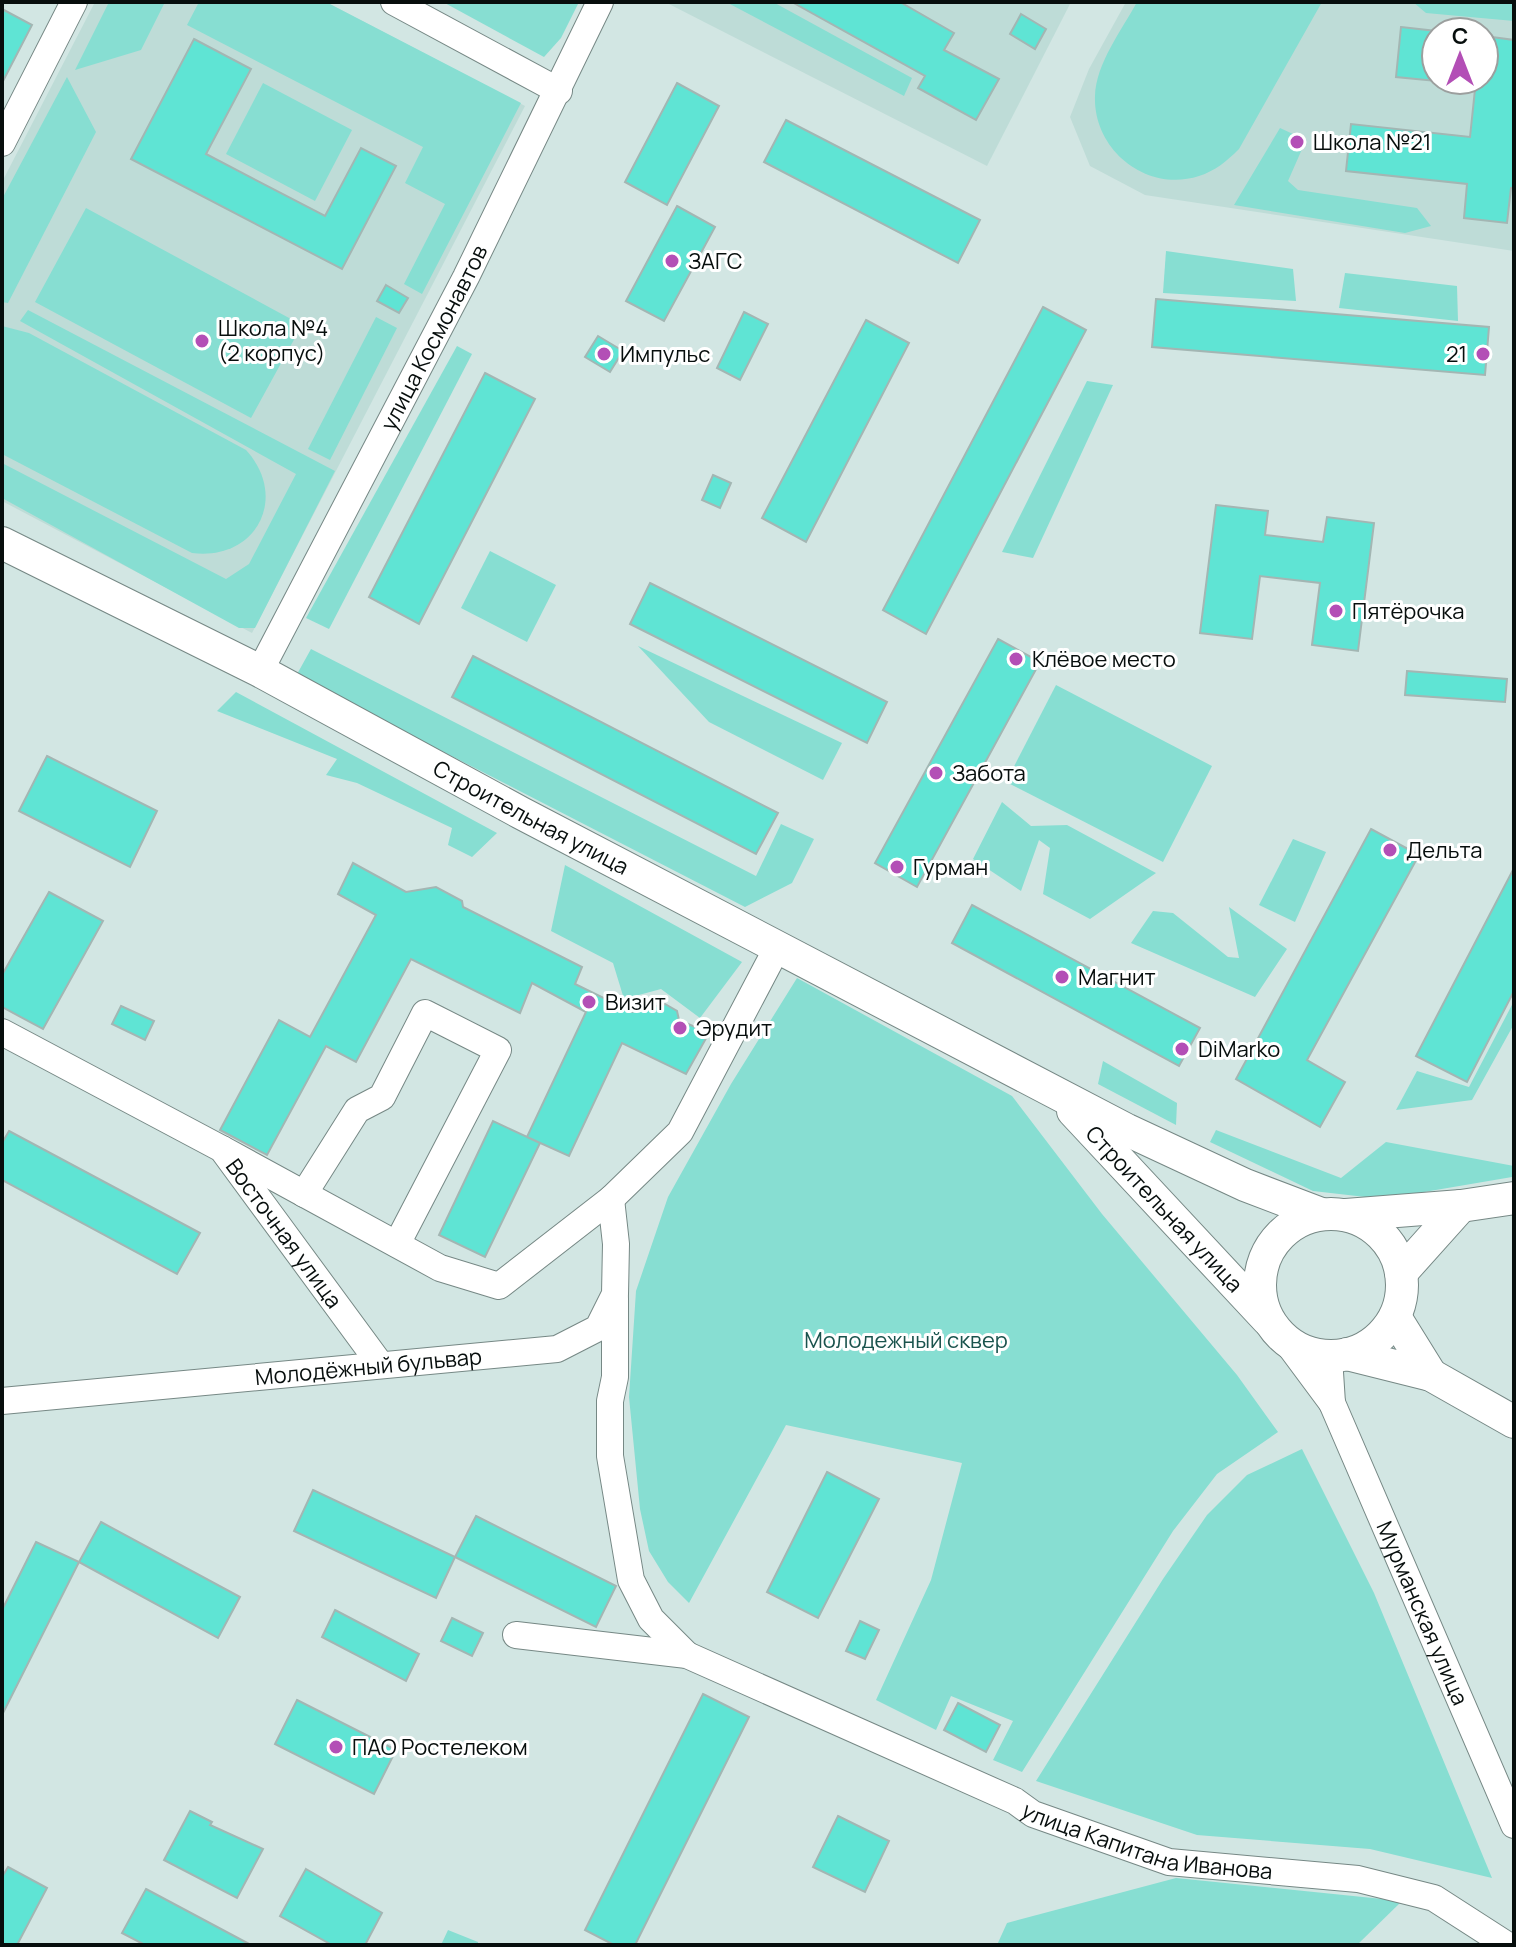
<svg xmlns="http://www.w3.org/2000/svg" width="1516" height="1947" viewBox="0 0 1516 1947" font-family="Manrope,sans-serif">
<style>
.built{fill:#bedcd7;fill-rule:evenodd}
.green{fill:#87ded2}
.building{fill:#5fe4d4;stroke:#a3b6b3;stroke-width:2}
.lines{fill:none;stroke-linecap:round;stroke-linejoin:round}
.minor-casing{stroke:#768885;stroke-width:28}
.tertiary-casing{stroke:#768885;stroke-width:34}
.minor{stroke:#fff;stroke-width:26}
.tertiary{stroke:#fff;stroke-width:32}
.poi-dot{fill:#b34fb6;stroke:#fff;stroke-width:3}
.labels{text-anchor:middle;stroke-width:6;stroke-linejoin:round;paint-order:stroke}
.poi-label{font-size:22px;fill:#070e0d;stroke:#fff;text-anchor:start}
.street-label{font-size:22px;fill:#070e0d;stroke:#fff}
.park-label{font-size:22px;fill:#1a534d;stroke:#fff}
</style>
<rect width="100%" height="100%" fill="#d2e6e3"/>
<g class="built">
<polygon points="95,2 326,2 525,106 252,633 2,501 2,182"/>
<polygon points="665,2 1071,2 987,166"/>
<path d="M1126,2h388v249l-369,-56 -55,-29 -20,-49 19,-48zM1436,32h48v48h-48z"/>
</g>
<g class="green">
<polygon points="109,2 165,2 141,50 75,70"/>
<polygon points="199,2 326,2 521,103 422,294 404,284 445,204 405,183 423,147 187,25"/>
<polygon points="443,2 579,2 561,38 544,57"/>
<polygon points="726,2 773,2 912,78 904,96"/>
<path d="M1137,2h185l-83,147c-12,12 -24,22 -40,27 -52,17 -106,-26 -104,-80 1,-33 27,-66 42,-94z"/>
<polygon points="1413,2 1514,2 1514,21 1426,13"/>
<polygon points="67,77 96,132 8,303 2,302 2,199"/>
<polygon points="263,83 352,130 315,201 226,154"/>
<polygon points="1280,128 1306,140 1288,181 1298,190 1417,208 1431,226 1405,233 1234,205"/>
<polygon points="86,208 302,325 251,418 35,302"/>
<polygon points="1166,251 1293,269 1296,301 1163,293"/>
<polygon points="1345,273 1457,286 1458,321 1339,308"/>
<polygon points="28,310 335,471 255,628 239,628 2,498 2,463 226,579 249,564 296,474 20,321"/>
<polygon points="376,317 397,328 330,460 308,449"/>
<path d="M2,326l27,7 217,117c43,47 11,111 -54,103l-190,-99z"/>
<polygon points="457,346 472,354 329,629 306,618"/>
<polygon points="1087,381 1113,385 1033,558 1002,552"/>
<polygon points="490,551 556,585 527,642 461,608"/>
<polygon points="638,646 842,743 823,780 709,722"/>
<polygon points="311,649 756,876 781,824 814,839 792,883 745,907 296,676"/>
<polygon points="1056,685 1212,766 1163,862 1006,782"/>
<polygon points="236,692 497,833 472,857 448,845 452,828 357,783 326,775 337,759 217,711"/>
<polygon points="1002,802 1031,826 1067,825 1156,873 1090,919 1043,894 1050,848 1039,840 1021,891 973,859"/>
<polygon points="1293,839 1326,852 1295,922 1259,905"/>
<polygon points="565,865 742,962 700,1018 661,989 624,999 613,963 551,931"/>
<polygon points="1229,907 1287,949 1255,997 1131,943 1153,911 1173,913 1228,957 1239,958"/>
<polygon points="797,978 1012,1096 1102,1214 1237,1375 1278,1432 1217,1474 1173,1531 1022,1772 993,1760 1013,1721 951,1696 936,1730 876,1700 931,1580 962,1463 786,1425 689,1603 668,1582 649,1551 640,1509 629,1397 636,1291 668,1197 731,1084"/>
<polygon points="1514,1001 1514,1024 1472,1100 1396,1110 1417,1071 1469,1087"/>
<polygon points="1103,1061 1177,1103 1176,1125 1098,1084"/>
<polygon points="1216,1130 1341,1178 1386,1142 1514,1166 1512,1177 1383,1199 1313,1191 1210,1142"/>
<polygon points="1302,1449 1374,1593 1492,1878 1370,1849 1197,1835 1036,1781 1163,1579 1207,1515 1247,1475"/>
<polygon points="1176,1878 1402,1901 1357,1945 997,1945 1007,1923"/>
<polygon points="448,1930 478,1942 478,1945 441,1945"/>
</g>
<g class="building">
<polygon points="792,2 900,2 954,33 944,50 999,79 976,120 918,88 925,76"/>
<polygon points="2,9 32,25 2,83"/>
<polygon points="1021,14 1046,29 1035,49 1010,34"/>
<polygon points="1401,27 1436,31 1436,81 1396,77"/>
<polygon points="1484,36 1514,40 1514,188 1511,188 1507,223 1464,218 1467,184 1346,171 1351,124 1470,137 1476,80 1484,80"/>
<polygon points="194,39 251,69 206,154 325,216 361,148 396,166 342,269 131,159"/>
<polygon points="677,83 719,106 667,205 625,182"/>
<polygon points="786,120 980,220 958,263 764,162"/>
<polygon points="677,206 715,227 664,321 626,301"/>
<polygon points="386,285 408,298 399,313 377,301"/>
<polygon points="1156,299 1489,327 1485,375 1152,347"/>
<polygon points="1043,307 1086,330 926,634 883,610"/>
<polygon points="744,312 768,324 740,380 717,368"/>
<polygon points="866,320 909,343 806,542 762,518"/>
<polygon points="598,336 623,351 610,372 585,357"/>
<polygon points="485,373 535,399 419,624 369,597"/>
<polygon points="713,475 731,483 720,508 702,500"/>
<polygon points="1216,505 1268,511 1265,535 1323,542 1327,517 1374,523 1358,651 1312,645 1320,583 1260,576 1252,639 1200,633"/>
<polygon points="650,583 887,702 867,743 630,624"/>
<polygon points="998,639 1040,662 917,887 875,863"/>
<polygon points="473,656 778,813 756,854 452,697"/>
<polygon points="1407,671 1507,679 1505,702 1405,695"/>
<polygon points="47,756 157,811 130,867 19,811"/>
<polygon points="1371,829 1419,855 1307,1060 1345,1082 1320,1127 1236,1079"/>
<polygon points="353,863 406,892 436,887 462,901 463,907 582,967 575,984 632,1012 665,1004 677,1011 679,1020 709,1033 686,1074 622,1043 569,1156 527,1137 540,1143 485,1257 439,1235 493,1121 527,1137 586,1012 532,983 520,1013 411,959 356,1062 326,1046 267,1155 220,1130 279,1020 310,1037 376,915 338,894"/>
<polygon points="1514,868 1514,991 1467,1082 1416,1056"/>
<polygon points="49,892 103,921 43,1029 2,1007 2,975"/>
<polygon points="972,905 1200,1028 1179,1066 952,943"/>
<polygon points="121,1006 154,1021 145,1040 112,1024"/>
<polygon points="9,1131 200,1233 177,1274 2,1180 2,1143"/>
<polygon points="827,1472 879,1499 818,1618 767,1592"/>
<polygon points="313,1490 455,1557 436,1598 294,1531"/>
<polygon points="476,1516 616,1586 596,1627 455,1557"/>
<polygon points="101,1522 240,1597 218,1638 79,1562"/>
<polygon points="36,1542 79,1562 2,1715 2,1610"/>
<polygon points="335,1610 419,1654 406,1681 322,1637"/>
<polygon points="452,1618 483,1633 472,1656 441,1641"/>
<polygon points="860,1621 879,1630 865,1659 846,1651"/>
<polygon points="703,1694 749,1717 635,1945 614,1945 585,1930"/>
<polygon points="297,1700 396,1750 374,1794 275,1744"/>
<polygon points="958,1703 1000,1725 986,1752 944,1730"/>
<polygon points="190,1811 212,1822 210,1825 263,1849 237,1898 164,1860"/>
<polygon points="838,1816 889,1841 865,1892 813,1867"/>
<polygon points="8,1867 47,1888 17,1945 2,1945 2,1877"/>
<polygon points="306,1869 382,1913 365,1945 332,1945 280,1916"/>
<polygon points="146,1889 251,1945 145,1945 122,1933"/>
</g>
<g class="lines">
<g class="minor-casing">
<g id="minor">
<polyline points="394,2 559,91"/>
<polyline points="2,143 74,2"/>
<path id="s1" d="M260,671l206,-394 134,-275"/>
<path id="s2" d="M2,1032l220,117 158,215"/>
<polyline points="222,1149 440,1268 499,1286 611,1199 680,1132 778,946"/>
<polyline points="304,1194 357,1110 382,1097 425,1013 498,1050 397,1244"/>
<polyline points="615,1298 615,1377 610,1401 610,1456 631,1580 651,1619 687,1655"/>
<path id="s3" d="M1286,1341l46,62 182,422"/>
<polyline points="1329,1357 1332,1403"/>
<path id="s4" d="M2,1401l555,-52 41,-21 17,-34 1,-50 -5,-45"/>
<path id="s5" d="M516,1635l171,20 328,146 18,13 136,48 189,17 76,19 73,47"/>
</g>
</g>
<g class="tertiary-casing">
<g id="tertiary">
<path id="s6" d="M2,543l258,128 261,142 606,317 118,55 76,29"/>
<path id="s7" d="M1073,1111l195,209"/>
<circle cx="1331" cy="1285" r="71"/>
<polyline points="1346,1215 1461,1206 1514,1198"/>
<polyline points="1401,1273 1461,1206"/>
<polyline points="1395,1317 1431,1375"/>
<polyline points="1347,1354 1431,1375 1514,1422"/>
</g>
</g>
<use href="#minor" class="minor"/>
<use href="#tertiary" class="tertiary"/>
</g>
<g class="poi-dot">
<circle cx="1297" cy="142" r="8"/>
<circle cx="672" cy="261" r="8"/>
<circle cx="202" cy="341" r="8"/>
<circle cx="604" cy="354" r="8"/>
<circle cx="1483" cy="354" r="8"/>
<circle cx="1336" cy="611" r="8"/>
<circle cx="1016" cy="659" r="8"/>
<circle cx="936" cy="773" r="8"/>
<circle cx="1390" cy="850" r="8"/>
<circle cx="897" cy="867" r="8"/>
<circle cx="1062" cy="977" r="8"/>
<circle cx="589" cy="1002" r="8"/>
<circle cx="680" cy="1028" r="8"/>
<circle cx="1182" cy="1049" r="8"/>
<circle cx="336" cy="1747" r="8"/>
</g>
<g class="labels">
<g class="poi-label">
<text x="1313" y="150">Школа №21</text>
<text x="688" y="269">ЗАГС</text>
<text x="218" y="336">Школа №4<tspan x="218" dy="25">(2 корпус)</tspan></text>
<text x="620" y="362">Импульс</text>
<text x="1467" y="362" text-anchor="end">21</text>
<text x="1352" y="619">Пятёрочка</text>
<text x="1032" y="667">Клёвое место</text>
<text x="952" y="781">Забота</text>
<text x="1406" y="858">Дельта</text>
<text x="913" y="875">Гурман</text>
<text x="1078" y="985">Магнит</text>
<text x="605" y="1010">Визит</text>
<text x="696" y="1036">Эрудит</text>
<text x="1198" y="1057">DiMarko</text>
<text x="352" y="1755">ПАО Ростелеком</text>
</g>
<g class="street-label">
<text dy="8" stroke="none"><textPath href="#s1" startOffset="376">улица Космонавтов</textPath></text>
<text dy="8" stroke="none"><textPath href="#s6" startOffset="596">Строительная улица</textPath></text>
<text dy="8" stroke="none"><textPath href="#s7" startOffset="134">Строительная улица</textPath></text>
<text dy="8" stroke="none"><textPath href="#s2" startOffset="354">Восточная улица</textPath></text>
<text dy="8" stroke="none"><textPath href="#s4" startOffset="368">Молодёжный бульвар</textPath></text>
<text dy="8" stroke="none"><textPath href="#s3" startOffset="306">Мурманская улица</textPath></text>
<text dy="8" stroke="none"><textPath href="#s5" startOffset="672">улица Капитана Иванова</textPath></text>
</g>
<g class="park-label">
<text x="906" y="1348">Молодежный сквер</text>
</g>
</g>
<rect width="1516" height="1947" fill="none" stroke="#070e0d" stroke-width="8"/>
<g transform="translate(1460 56)"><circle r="38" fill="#ffffff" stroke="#9c9f9e" stroke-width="2"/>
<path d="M0-6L14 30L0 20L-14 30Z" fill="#b34fb6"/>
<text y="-12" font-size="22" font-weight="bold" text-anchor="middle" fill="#070e0d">С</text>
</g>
</svg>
